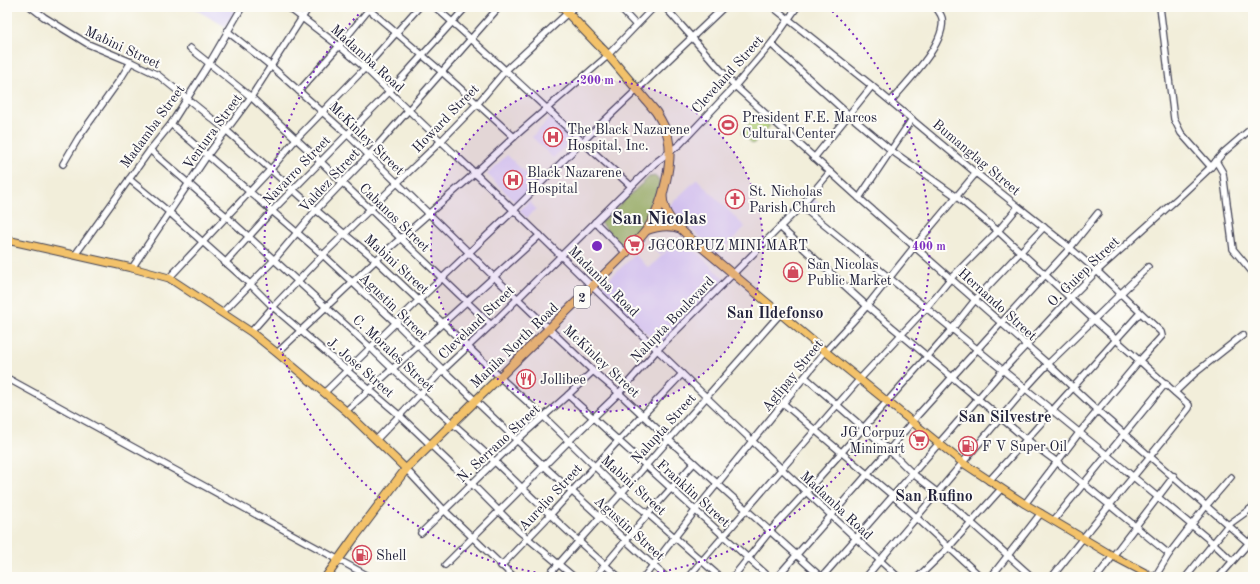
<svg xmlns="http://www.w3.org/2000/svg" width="1260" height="584" viewBox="0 0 1260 584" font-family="'Old Standard TT',serif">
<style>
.built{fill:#ded5f5}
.green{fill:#acca72;stroke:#677656}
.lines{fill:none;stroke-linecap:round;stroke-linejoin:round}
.minor-casing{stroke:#414153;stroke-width:8}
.major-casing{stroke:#414153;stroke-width:9}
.highway-casing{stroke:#414153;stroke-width:10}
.minor{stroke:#fff;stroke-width:5.5}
.major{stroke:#f3c26a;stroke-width:7}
.highway{stroke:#f3c26a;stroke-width:8}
.ring{fill:none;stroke:#7b2cbf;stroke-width:2;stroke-dasharray:2 4}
.labels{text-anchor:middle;stroke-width:4;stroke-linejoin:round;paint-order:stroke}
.shield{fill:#fdfcf7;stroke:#646373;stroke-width:1}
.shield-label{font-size:13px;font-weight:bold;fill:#22223b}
.street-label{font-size:14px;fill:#22223b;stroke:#fdfcf7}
.poi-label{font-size:14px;fill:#22223b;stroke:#fdfcf7;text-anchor:start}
.quarter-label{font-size:16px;font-weight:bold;fill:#22223b;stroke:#fdfcf7}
.district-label{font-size:18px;font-weight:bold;fill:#22223b;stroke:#fdfcf7}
.centre{fill:#7b2cbf;stroke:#fdfcf7;stroke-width:2}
.ring-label{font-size:12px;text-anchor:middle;font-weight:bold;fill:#7b2cbf;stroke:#fdfcf7;stroke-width:4;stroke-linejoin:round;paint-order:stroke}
</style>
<rect width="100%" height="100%" fill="#fdfcf7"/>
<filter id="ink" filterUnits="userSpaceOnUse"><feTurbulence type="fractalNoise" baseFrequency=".025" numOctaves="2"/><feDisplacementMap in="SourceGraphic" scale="8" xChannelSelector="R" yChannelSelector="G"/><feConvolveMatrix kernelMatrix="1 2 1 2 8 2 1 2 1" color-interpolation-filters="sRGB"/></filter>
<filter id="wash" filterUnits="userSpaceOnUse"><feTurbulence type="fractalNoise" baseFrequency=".012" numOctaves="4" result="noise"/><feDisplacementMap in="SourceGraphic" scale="16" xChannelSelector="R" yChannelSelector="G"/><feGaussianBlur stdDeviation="0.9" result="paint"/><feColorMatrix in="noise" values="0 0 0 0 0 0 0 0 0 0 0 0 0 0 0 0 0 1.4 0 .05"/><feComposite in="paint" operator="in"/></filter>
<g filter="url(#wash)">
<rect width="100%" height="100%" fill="#f2eeda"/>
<g class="built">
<polygon points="191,7 238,7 226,27"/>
<polygon points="552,116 574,138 553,158 532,137"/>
<polygon points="507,155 538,185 518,205 487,174"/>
<polygon points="697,179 745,227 717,255 669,206"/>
<polygon points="811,197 820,204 812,213 804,206"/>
<polygon points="529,201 536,209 527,218 519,211"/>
<polygon points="681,237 725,280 661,347 599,288 635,255 649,268"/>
<polygon points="660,240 668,248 660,255 652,247"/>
</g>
<g class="green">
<polygon points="757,115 770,126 753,144 741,133"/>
<polygon points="656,176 660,182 653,204 640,232 625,249 600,223 649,177"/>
</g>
</g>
<g filter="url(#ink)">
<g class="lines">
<g class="minor-casing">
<g id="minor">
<polyline points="31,7 44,17 88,44 131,62 158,75 226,130 316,210 376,260 504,381 543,416 622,493 648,514 720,577"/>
<path d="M288,7l51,39 26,22c64,63 131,124 195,187 111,109 223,217 338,322"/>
<polyline points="366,7 442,72 514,137"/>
<path d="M435,7c67,58 130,120 196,179"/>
<polyline points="619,7 636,25"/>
<polyline points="665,7 735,86 859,198 1048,364 1098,411 1253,547"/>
<polyline points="773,7 872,86 976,173 1070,248 1097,271 1161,332 1162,336 1140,360 1079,433 1025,504"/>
<polyline points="1160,7 1174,119 1181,133 1211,167"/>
<polyline points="227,31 271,66 347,134 494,277 518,299 593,371 619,393 669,440 821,577"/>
<path d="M771,44l78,71 43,36 65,46 41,34 96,89 95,85v3c-45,57 -92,111 -137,169"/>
<polyline points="190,48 251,97 321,162 491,325"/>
<polyline points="299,91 339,46 371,7"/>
<path d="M891,101c15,-18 56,-58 51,-83 -1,-4 -4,-7 -6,-11"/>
<polyline points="171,124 323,255 396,323 443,370 544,466 666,577"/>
<path d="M150,150l76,66 145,132c39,40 83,75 123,113 41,39 81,79 125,116"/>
<polyline points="814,158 872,86"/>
<polyline points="1216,161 1223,173 1233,249 1253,273"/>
<polyline points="63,164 79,137 121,78 131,62"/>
<polyline points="129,179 169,212 251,285 273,307 399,415 472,484 519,531 574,577"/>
<polyline points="859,198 912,119"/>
<polyline points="801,206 1107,455 1213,543 1232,561"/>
<polyline points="595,222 626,253"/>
<polyline points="780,227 867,306 952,377 1026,439 1057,462 1169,554"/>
<polyline points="75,255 150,150 171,124 209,64 242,7"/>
<polyline points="225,263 272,211 389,92 466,7"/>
<polyline points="132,268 207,156 251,97 309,7"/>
<polyline points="169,278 271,169 296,139 365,68 419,7"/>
<polyline points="222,313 274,260 316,210 369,155 499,7"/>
<polyline points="251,332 273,307 323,255 397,183 441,141 478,103 505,71 574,7"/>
<polyline points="277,353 376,260 475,173 514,137 604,59 654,7"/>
<polyline points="805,377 889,450 912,473 938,493 1032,577"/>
<polyline points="7,378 370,577"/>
<polyline points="1175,392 1195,373 1243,335"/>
<polyline points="324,393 419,300 514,210 582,142 724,7"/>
<polyline points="568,395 769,577"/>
<polyline points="784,404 893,496 981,577"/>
<polyline points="346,411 540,235"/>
<polyline points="376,440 443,370 491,325 655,163 680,144 735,86 771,44 797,7"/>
<polyline points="406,469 444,510 514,577"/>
<polyline points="989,481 1140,313"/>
<polyline points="1054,520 1166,383"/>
<polyline points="421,533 517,440 568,395 593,371"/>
<polyline points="445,565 569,441 619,393 657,350 801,206 830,172"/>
<polyline points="501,566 550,515 618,441 682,374"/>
<polyline points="547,577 781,313"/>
<polyline points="595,577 648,514 694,463"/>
<polyline points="644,577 695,511 824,353 867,306 914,247 976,173"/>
<polyline points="688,577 858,381 927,307 951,278 998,231 1018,207"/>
<polyline points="733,577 770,531 806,492 952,329 975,300 1044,227"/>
<polyline points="777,577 889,450 917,416 1001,323 1070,248 1098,213"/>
<polyline points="822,577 1003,370 1070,298 1097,271 1178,198 1211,167 1223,153 1253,127"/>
<polyline points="866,577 1025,389 1048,364 1148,267"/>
<polyline points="918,577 948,548 1001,489"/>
<polyline points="991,577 1041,513"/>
<polyline points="1097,577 1174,476"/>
<polyline points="1155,577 1169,554 1206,506 1231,477"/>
<polyline points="1186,577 1228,525 1253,507"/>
<polyline points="1219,577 1253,538"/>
</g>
</g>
<g class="major-casing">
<g id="major">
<path d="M663,196c1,20 12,28 26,41l137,115 137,111 62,41 88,52 40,21"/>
<path d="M646,231c11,-4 23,-6 34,-2"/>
<polyline points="7,240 132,268 169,278 251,332 277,353 346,411 406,469"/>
</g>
</g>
<g class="highway-casing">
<path id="highway" d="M326,577l28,-39 52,-69 220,-216c8,-9 17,-17 24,-28 12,-21 24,-64 18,-88 -2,-9 -7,-17 -12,-25l-48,-57 -46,-48"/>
</g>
<use href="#minor" class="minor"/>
<use href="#major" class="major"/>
<use href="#highway" class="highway"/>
</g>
</g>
<circle cx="597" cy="246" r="166" fill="#7b2cbf" fill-opacity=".12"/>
<g class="ring">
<circle cx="597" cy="246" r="166"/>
<path d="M571 577A332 332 0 0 1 366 7M828 7A332 332 0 0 1 623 577"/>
</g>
<defs>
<g id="stadium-ring" transform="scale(1)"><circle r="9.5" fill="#fdfcf7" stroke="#d1495b" stroke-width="1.5"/><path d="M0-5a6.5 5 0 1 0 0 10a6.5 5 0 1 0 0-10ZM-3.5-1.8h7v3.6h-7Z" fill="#d1495b"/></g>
<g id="hospital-ring" transform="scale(1)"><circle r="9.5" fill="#fdfcf7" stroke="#d1495b" stroke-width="1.5"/><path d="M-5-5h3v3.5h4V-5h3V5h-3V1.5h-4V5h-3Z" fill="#d1495b"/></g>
<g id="church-ring" transform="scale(1)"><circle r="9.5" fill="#fdfcf7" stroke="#d1495b" stroke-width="1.5"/><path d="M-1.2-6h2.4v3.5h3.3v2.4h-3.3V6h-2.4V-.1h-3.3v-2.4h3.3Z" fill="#d1495b"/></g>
<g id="supermarket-ring" transform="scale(1)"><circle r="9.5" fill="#fdfcf7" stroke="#d1495b" stroke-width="1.5"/><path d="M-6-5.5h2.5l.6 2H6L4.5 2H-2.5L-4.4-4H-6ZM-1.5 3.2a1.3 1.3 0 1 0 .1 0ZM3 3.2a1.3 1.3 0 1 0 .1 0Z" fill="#d1495b"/></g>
<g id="shop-ring" transform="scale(1)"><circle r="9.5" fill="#fdfcf7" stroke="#d1495b" stroke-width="1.5"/><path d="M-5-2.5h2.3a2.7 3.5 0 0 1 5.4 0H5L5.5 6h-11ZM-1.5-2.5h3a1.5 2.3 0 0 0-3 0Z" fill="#d1495b"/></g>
<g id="restaurant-ring" transform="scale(1)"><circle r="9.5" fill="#fdfcf7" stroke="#d1495b" stroke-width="1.5"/><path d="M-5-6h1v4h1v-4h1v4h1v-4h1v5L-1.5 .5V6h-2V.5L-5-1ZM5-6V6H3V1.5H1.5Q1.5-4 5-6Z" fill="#d1495b"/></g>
<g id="fuel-ring" transform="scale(1)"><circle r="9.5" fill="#fdfcf7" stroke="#d1495b" stroke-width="1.5"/><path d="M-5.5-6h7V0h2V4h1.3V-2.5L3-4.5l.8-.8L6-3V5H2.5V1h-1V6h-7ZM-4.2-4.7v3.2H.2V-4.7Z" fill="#d1495b"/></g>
</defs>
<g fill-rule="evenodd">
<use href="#stadium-ring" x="728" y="125"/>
<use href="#hospital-ring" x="553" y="137"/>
<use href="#hospital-ring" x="513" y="180"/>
<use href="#church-ring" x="735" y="199"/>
<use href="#supermarket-ring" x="634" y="245"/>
<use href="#shop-ring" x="793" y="272"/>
<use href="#restaurant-ring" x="526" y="379"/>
<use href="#supermarket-ring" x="919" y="440"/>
<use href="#fuel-ring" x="968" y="446"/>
<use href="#fuel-ring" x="362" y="555"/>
</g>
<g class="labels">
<rect class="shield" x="574" y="286" width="16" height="22" rx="3"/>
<g class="shield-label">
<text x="582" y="302">2</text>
</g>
<g class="street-label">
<text transform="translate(123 47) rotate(25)" y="5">Mabini Street</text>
<text transform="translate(368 58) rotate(42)" y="5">Madamba Road</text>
<text transform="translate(727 74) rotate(-48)" y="5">Cleveland Street</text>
<text transform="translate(445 118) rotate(-46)" y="5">Howard Street</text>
<text transform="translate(152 126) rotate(-54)" y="5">Madamba Street</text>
<text transform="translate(212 131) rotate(-54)" y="5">Ventura Street</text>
<text transform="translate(367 138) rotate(44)" y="5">McKinley Street</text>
<text transform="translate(977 157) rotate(40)" y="5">Bumanglag Street</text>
<text transform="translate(296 170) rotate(-46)" y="5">Navarro Street</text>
<text transform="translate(329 180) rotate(-47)" y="5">Valdez Street</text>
<text transform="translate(395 217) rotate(44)" y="5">Cabanos Street</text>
<text transform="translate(397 264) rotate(42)" y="5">Mabini Street</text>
<text transform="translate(1083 271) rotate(-44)" y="5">O. Guiep Street</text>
<text transform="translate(604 281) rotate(45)" y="5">Madamba Road</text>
<text transform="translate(998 304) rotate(42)" y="5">Hernando Street</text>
<text transform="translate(394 306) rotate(44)" y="5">Agustin Street</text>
<text transform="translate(672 319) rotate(-46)" y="5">Nalupta Boulevard</text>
<text transform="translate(476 322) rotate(-44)" y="5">Cleveland Street</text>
<text transform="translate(514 345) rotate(-44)" y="5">Manila North Road</text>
<text transform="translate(394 353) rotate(43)" y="5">C. Morales Street</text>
<text transform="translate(602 361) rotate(43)" y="5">McKinley Street</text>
<text transform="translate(361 367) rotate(41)" y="5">J. Jose Street</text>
<text transform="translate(792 375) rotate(-51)" y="5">Aglipay Street</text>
<text transform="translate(663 428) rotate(-48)" y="5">Nalupta Street</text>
<text transform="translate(498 443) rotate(-43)" y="5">N. Serrano Street</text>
<text transform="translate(634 485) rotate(42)" y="5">Mabini Street</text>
<text transform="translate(694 493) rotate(42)" y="5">Franklin Street</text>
<text transform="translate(550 497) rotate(-47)" y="5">Aurelio Street</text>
<text transform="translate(837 505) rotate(43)" y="5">Madamba Road</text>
<text transform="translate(630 528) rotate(42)" y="5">Agustin Street</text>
</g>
<g class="poi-label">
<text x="742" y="122">President F.E. Marcos<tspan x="742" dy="16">Cultural Center</tspan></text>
<text x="567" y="134">The Black Nazarene<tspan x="567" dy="16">Hospital, Inc.</tspan></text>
<text x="527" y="177">Black Nazarene<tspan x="527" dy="16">Hospital</tspan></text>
<text x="749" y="196">St. Nicholas<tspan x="749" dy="16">Parish Church</tspan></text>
<text x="648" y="250">JGCORPUZ MINI MART</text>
<text x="807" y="269">San Nicolas<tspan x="807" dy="16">Public Market</tspan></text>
<text x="540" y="384">Jollibee</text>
<text x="905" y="437" text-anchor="end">JG Corpuz<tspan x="905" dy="16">Minimart</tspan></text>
<text x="982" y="451">F V Super Oil</text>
<text x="376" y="560">Shell</text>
</g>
<g class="quarter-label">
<text x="775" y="318">San Ildefonso</text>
<text x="1005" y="422">San Silvestre</text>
<text x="934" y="501">San Rufino</text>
</g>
<g class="district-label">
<text x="659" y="224">San Nicolas</text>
</g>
</g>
<circle cx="597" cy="246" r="6" class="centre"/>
<g class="ring-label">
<text x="597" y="84">200 m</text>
<text x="929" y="250">400 m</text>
</g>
<rect width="1260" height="584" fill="none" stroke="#fdfcf7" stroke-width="24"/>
</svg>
